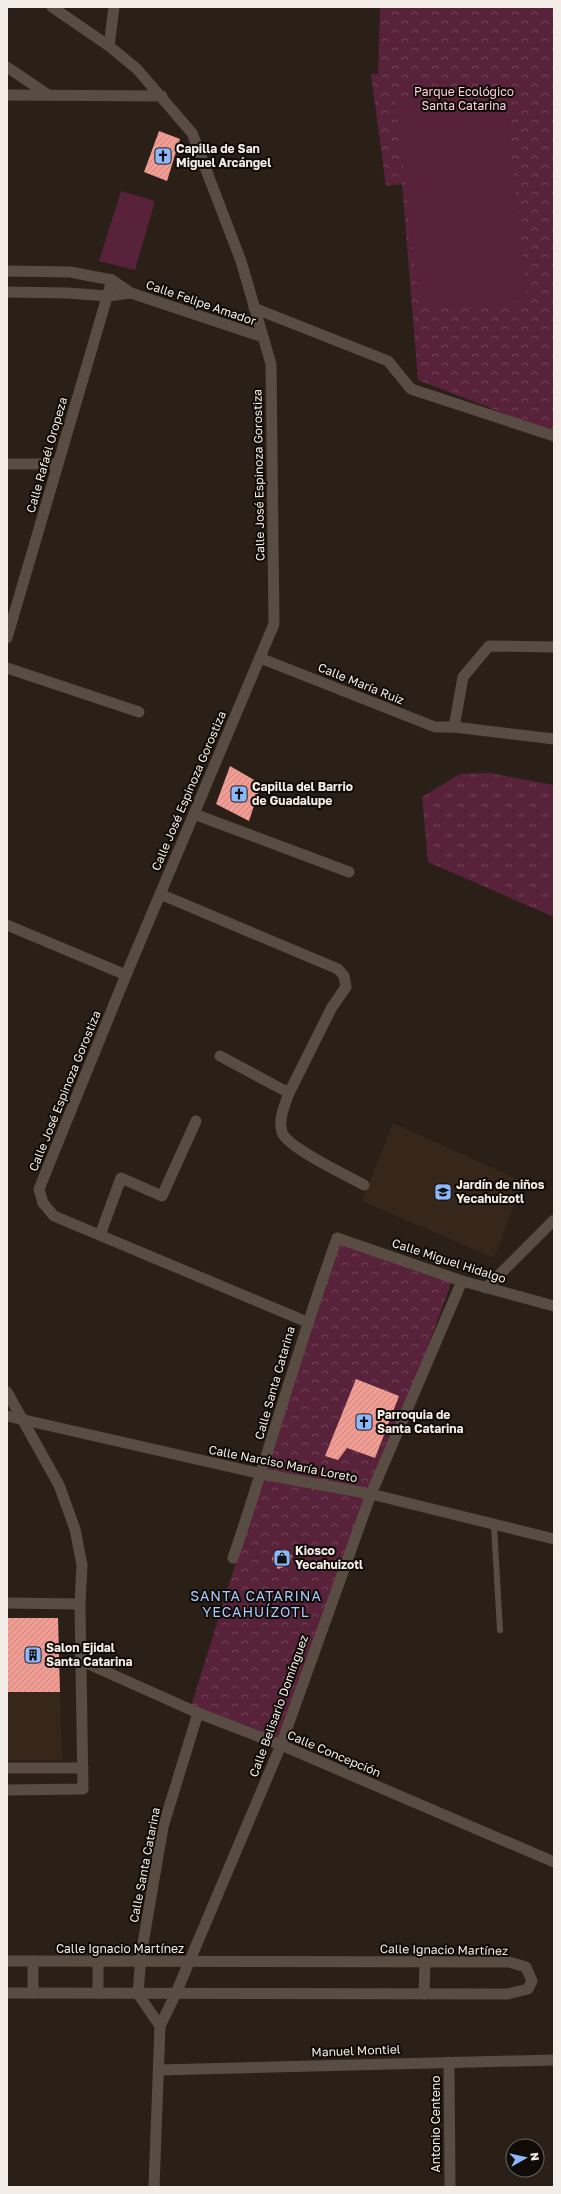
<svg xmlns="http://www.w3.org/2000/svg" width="561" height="2194" viewBox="0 0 561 2194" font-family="'Golos Text',sans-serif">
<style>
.built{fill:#37271a}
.grass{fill:url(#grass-tufts)}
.park{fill:url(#park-crowns)}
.pitch{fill:#58223a}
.building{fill:url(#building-hatch)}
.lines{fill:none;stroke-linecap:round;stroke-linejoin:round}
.service{stroke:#594c43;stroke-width:6}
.minor{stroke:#594c43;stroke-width:11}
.labels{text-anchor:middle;stroke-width:4;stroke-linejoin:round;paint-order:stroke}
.park-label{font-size:12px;fill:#fcd0e0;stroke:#100b07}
.poi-label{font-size:12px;font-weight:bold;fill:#f4ede7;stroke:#100b07;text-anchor:start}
.street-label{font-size:12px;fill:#f4ede7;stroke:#100b07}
.quarter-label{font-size:14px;letter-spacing:1px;fill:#a8c9fc;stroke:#100b07}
</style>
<defs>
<pattern id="grass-tufts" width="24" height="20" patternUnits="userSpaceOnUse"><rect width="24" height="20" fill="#58223a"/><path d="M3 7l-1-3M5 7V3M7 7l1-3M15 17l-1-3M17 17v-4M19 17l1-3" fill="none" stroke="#714256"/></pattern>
<pattern id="park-crowns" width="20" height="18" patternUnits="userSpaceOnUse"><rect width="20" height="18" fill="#58223a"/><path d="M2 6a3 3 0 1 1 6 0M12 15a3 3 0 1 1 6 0" fill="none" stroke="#714256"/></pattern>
<pattern id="building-hatch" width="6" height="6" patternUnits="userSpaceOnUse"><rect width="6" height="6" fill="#f29d93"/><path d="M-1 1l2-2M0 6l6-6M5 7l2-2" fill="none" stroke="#c88880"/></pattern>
</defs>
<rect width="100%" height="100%" fill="#2b2017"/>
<g class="built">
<polygon points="393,1123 523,1182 494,1258 362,1201"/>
<polygon points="7,1692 60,1692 62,1760 7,1760"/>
</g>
<polygon class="grass" points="490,773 554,785 554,917 428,862 422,797 460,774"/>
<g class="park">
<polygon points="380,7 554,7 554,433 418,380 402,184 386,186 371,74 378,74"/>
<polygon points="337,1239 453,1278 373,1497 266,1474"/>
<polygon points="263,1475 370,1499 275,1748 190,1710"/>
</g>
<g class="pitch">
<polygon points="504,93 528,301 420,307 395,97"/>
<polygon points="121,191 155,201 135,270 99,261"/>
</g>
<g class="building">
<polygon points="159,131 180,139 167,181 144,172"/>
<polygon points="230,766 261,784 249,821 216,804"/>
<polygon points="356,1379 399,1396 375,1458 347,1448 338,1460 325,1456"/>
<polygon points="286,1549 292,1556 289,1565 278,1569 272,1559 275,1551"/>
<polygon points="7,1618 58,1618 60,1692 7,1692"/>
</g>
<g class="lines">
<polyline class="service" points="494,1526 500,1630"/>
<g class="minor">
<polyline points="52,7 109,46 137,69 192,133 241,261 271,364 274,624 126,975 39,1189 43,1203 54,1216 307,1322"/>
<polyline points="109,46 114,7"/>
<polyline points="7,67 47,94"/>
<polyline points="7,95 162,96"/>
<polyline points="7,271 70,272 112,280 131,293 263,337"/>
<polyline points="7,292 67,293 108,296 131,293"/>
<polyline points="254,308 388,361 411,389 554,436"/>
<polyline points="7,464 58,464"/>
<polyline points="7,638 112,280"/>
<polyline points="260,658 435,727 454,727 554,739"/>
<polyline points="7,668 139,712"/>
<polyline points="454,727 463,677 489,646 554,647"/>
<polyline points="194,814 349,872"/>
<polyline points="160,894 338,969 344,976 346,987 332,1007 289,1093 220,1056"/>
<polyline points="7,925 126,975"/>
<path d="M289,1093c-4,12 -11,25 -7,39 4,15 66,44 82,53"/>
<polyline points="100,1235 121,1178 162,1196 196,1121"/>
<polyline points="486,1288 554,1220"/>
<polyline points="7,1392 59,1485 75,1529 82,1565 80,1604 83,1789 7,1790"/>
<polyline points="7,1416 262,1474 371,1494 554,1539"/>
<path d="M233,1558c36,-106 66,-214 104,-320l125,43 92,25"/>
<polyline points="7,1603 80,1604"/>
<polyline points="82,1661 198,1713 281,1745 554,1862"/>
<polyline points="7,1768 83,1768"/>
<polyline points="7,1961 509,1962 526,1967 532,1981 528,1989 508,1994 7,1993"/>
<polyline points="98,1961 98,1993"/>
<polyline points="33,1993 33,1961"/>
<polyline points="424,1994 425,1962"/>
<polyline points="160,2026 176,1993 281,1745 371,1494 462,1281"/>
<polyline points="449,2062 450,2187"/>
<polyline points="159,2070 554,2060"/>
<polyline points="154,2187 160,2026 138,1994 141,1955 163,1827 198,1713"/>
</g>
</g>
<defs>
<g id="church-square" transform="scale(0.9)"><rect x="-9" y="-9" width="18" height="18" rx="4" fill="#8db9fc" stroke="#100b07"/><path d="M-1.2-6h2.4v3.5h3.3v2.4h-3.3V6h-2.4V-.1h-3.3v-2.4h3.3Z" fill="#111"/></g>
<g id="school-square" transform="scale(0.9)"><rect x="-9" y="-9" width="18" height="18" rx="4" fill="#8db9fc" stroke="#100b07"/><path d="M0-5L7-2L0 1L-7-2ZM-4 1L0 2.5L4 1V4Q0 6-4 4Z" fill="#111"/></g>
<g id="shop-square" transform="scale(0.9)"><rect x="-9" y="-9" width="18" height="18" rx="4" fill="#8db9fc" stroke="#100b07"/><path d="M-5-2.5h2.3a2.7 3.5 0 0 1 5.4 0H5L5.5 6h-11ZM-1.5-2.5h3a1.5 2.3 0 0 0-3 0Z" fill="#111"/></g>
<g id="building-square" transform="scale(0.9)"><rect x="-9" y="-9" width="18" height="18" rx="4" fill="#8db9fc" stroke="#100b07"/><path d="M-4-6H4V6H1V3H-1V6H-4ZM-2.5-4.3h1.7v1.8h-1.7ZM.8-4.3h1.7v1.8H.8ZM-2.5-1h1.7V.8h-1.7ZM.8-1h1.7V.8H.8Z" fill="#111"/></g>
</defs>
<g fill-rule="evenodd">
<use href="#church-square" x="163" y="156"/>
<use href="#church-square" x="239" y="794"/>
<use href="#school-square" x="443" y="1192"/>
<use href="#church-square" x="364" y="1422"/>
<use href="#shop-square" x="282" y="1558"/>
<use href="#building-square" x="33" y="1655"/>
</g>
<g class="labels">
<g class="park-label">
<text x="464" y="96">Parque Ecológico<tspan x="464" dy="14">Santa Catarina</tspan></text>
</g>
<g class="poi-label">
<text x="176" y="153">Capilla de San<tspan x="176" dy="14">Miguel Arcángel</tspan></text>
<text x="252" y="791">Capilla del Barrio<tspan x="252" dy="14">de Guadalupe</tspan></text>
<text x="456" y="1189">Jardín de niños<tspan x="456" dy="14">Yecahuizotl</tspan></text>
<text x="377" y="1419">Parroquia de<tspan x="377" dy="14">Santa Catarina</tspan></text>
<text x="295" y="1555">Kiosco<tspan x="295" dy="14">Yecahuizotl</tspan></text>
<text x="46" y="1652">Salon Ejidal<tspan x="46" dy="14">Santa Catarina</tspan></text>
</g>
<g class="street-label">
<text transform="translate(201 303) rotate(19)" y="4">Calle Felipe Amador</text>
<text transform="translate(47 455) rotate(-74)" y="4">Calle Rafaél Oropeza</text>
<text transform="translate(259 475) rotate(-91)" y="4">Calle José Espinoza Gorostiza</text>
<text transform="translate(361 684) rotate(22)" y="4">Calle María Ruiz</text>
<text transform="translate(189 791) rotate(-67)" y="4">Calle José Espinoza Gorostiza</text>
<text transform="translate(65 1091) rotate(-68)" y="4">Calle José Espinoza Gorostiza</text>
<text transform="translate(449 1261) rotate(18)" y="4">Calle Miguel Hidalgo</text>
<text transform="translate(275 1383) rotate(-74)" y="4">Calle Santa Catarina</text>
<text transform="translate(283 1464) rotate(11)" y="4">Calle Narciso María Loreto</text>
<text transform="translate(279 1706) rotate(-70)" y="4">Calle Belisario Domínguez</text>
<text transform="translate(334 1754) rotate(23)" y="4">Calle Concepción</text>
<text transform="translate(145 1865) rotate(-79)" y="4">Calle Santa Catarina</text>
<text x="120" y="1953">Calle Ignacio Martínez</text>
<text transform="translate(444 1950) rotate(1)" y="4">Calle Ignacio Martínez</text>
<text transform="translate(356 2051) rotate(-2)" y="4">Manuel Montiel</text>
<text transform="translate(436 2124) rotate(-90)" y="4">Antonio Centeno</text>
</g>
<g class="quarter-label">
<text x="256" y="1601">SANTA CATARINA<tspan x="256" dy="16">YECAHUÍZOTL</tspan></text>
</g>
</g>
<rect width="561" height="2194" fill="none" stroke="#f4ede7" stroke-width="16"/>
<g transform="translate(525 2158) rotate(82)"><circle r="19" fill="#100b07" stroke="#6b6561"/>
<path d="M0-3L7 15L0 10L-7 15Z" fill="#8db9fc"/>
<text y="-6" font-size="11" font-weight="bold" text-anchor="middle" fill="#f4ede7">N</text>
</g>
</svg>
